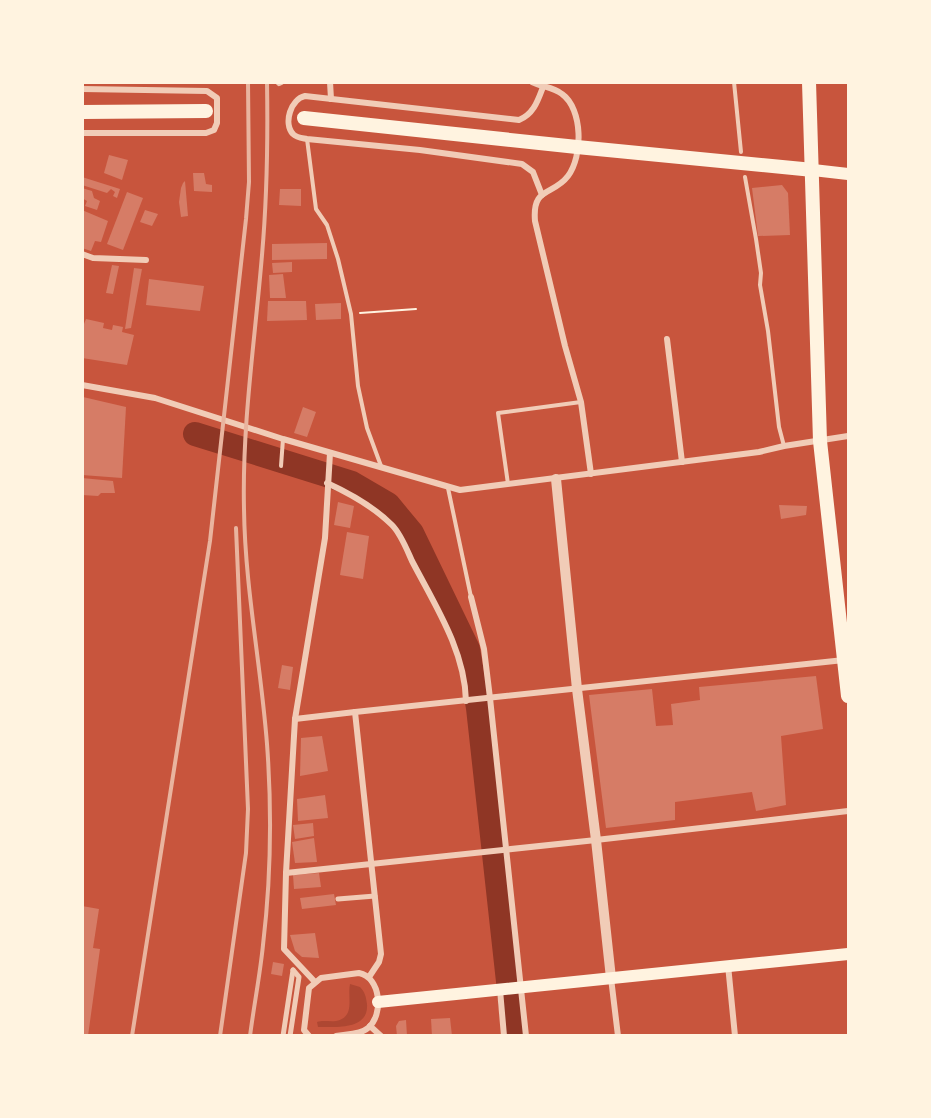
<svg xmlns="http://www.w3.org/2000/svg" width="931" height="1118" viewBox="0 0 931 1118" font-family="'Sofia Sans Condensed',sans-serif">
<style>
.green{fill:#ae4732}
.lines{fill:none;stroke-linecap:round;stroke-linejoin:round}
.river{stroke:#8f3625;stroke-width:24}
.building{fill:#d67c66}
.path{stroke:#fff3e0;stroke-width:2}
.service{stroke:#f1ccb7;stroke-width:4}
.pedestrian{stroke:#f1ccb7;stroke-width:5}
.minor{stroke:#f1ccb7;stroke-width:6}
.tertiary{stroke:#f1ccb7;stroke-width:10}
.secondary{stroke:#fff3e0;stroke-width:12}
.primary{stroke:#fff3e0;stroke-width:14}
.trunk{stroke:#fff3e0;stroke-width:14}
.rail{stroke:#e9b49f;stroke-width:4}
</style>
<rect width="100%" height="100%" fill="#c8553d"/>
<path class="green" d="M350,984l10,3c5,5 6,10 7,17 2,26 -31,23 -49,23l-1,-5c6,-2 13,0 19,-1 20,-4 11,-24 14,-37z"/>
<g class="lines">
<polyline class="river" points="195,434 352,483 388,504 412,533 468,649 478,708 514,1036"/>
</g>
<g class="building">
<polygon points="109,155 128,160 122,180 104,173"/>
<polygon points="193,173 204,173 206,184 212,185 212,192 194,191"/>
<polygon points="82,177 120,189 117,198 113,196 115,192 111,189 107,193 82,185"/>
<polygon points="185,181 188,216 181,217 179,202 181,188 183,183"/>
<polygon points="782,185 788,193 790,235 758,236 752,188"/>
<polygon points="82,188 92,191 94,198 100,201 97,210 85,206 87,201 82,198"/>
<polygon points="280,189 301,189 301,206 279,205"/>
<polygon points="127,192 143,198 123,250 107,244"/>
<polygon points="82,210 108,221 101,242 95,241 91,251 82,248"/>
<polygon points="145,210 158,214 152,226 140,222"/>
<polygon points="327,243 327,259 272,260 272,244"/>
<polygon points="292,262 292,272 273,273 272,263"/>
<polygon points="112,265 119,266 113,294 106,293"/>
<polygon points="134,268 142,269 131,328 125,329"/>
<polygon points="283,274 286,298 270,298 269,275"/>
<polygon points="149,279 204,286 200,311 146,305"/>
<polygon points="268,301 306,301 307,320 267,321"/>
<polygon points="341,303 341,319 316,320 315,304"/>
<polygon points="86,319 104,323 103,328 112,330 113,325 123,327 122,332 134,335 127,365 82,358 82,329"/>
<polygon points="83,397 126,407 122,478 82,475"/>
<polygon points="303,407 316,412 307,437 294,433"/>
<polygon points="82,478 113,481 115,493 101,493 98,496 82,495"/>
<polygon points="338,502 354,506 350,528 334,525"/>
<polygon points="779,505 807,506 806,515 781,519"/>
<polygon points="347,532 369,536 363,579 340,575"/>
<polygon points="282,665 293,667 290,690 278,688"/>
<polygon points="816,676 823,729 781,736 786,805 756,811 752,792 675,802 675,820 606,828 589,695 652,689 656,726 673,725 671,704 700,700 699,687"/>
<polygon points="322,736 328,771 300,776 301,738"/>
<polygon points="325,795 328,818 298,821 297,799"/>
<polygon points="313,823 314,836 295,839 293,825"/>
<polygon points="314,838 317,862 295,863 292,842"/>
<polygon points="319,873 321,887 294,889 293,875"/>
<polygon points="334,894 336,905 302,909 300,898"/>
<polygon points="82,906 99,909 93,948 100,949 88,1036 82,1036"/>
<polygon points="315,933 319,958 302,957 295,951 290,935"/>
<polygon points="273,962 284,964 282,976 271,974"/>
<polygon points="450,1018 452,1036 432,1036 431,1019"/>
<polygon points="406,1020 407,1036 397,1036 396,1026 399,1021"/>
</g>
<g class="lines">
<polyline class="path" points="360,313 416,309"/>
<g class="service">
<polyline points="734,82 741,152"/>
<polyline points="307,139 316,209 327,225 338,259 351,314 358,386 367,428 381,466"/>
<polyline points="745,177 756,239 761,273 760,285 768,331 779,427 784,446"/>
<polyline points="281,466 283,439"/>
<polyline points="508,484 498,413 581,402"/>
<polyline points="448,488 471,597"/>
</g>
<g class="pedestrian">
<polyline points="338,899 375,896"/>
<polyline points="283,1036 293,970"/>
<polyline points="290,1036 299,977 293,970"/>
</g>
<g class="minor">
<polyline points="330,82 331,99"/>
<path d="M532,82c10,5 21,5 30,12 21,15 21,62 6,82 -15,20 -36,10 -33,45l30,125 16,56 10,72"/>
<polyline points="279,83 281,82"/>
<polyline points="82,89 207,91 217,98 217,123 214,130 206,133 82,133"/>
<path d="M542,195l-9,-23 -11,-8 -102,-14 -113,-11c-5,-1 -10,-1 -14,-5 -10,-11 -2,-35 12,-38l214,24c15,-6 19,-20 24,-33"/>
<polyline points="82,254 93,258 146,260"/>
<polyline points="667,339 682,462"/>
<polyline points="82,385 155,398 283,439 460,490 759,452 784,446 848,436"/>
<path d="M327,483c24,11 47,24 65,42 9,9 15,25 20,36 23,44 53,90 54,140"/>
<polyline points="471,597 484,649 490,698 526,1036"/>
<polyline points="295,719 355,712"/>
<polyline points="286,873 596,840 848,811"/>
<polyline points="728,965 735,1036"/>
<polyline points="369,977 379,962 381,954 355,712 844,660"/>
<polyline points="611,978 618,1036"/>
<polyline points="315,982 284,949 286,873 295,719 325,538 330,453"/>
<polyline points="500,990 504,1036"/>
<polyline points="370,1026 381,1036"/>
<path d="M309,1036l-5,-6 5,-42 12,-10 38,-5c22,4 25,42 9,55 -8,7 -22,6 -32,8"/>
</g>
<polyline class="tertiary" points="556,479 577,689 596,840 611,978"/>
<g class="secondary">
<polyline points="813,170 848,174"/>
<polyline points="378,1002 848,954"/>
</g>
<g class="primary">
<polyline points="82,112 206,111"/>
<polyline points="304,118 577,147 813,170"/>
</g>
<polyline class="trunk" points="809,82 820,441 848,696"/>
<g class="rail">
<polyline points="132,1036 210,541 246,219 249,182 248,82"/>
<polyline points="220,1036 246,853 248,809 236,528"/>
<path d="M250,1036c4,-31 10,-61 13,-91 8,-67 9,-134 4,-201 -6,-79 -22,-156 -23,-235 -2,-85 11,-169 18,-254 5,-57 6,-115 5,-173"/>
</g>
</g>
<rect width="931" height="1118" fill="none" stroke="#fff3e0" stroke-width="168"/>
</svg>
